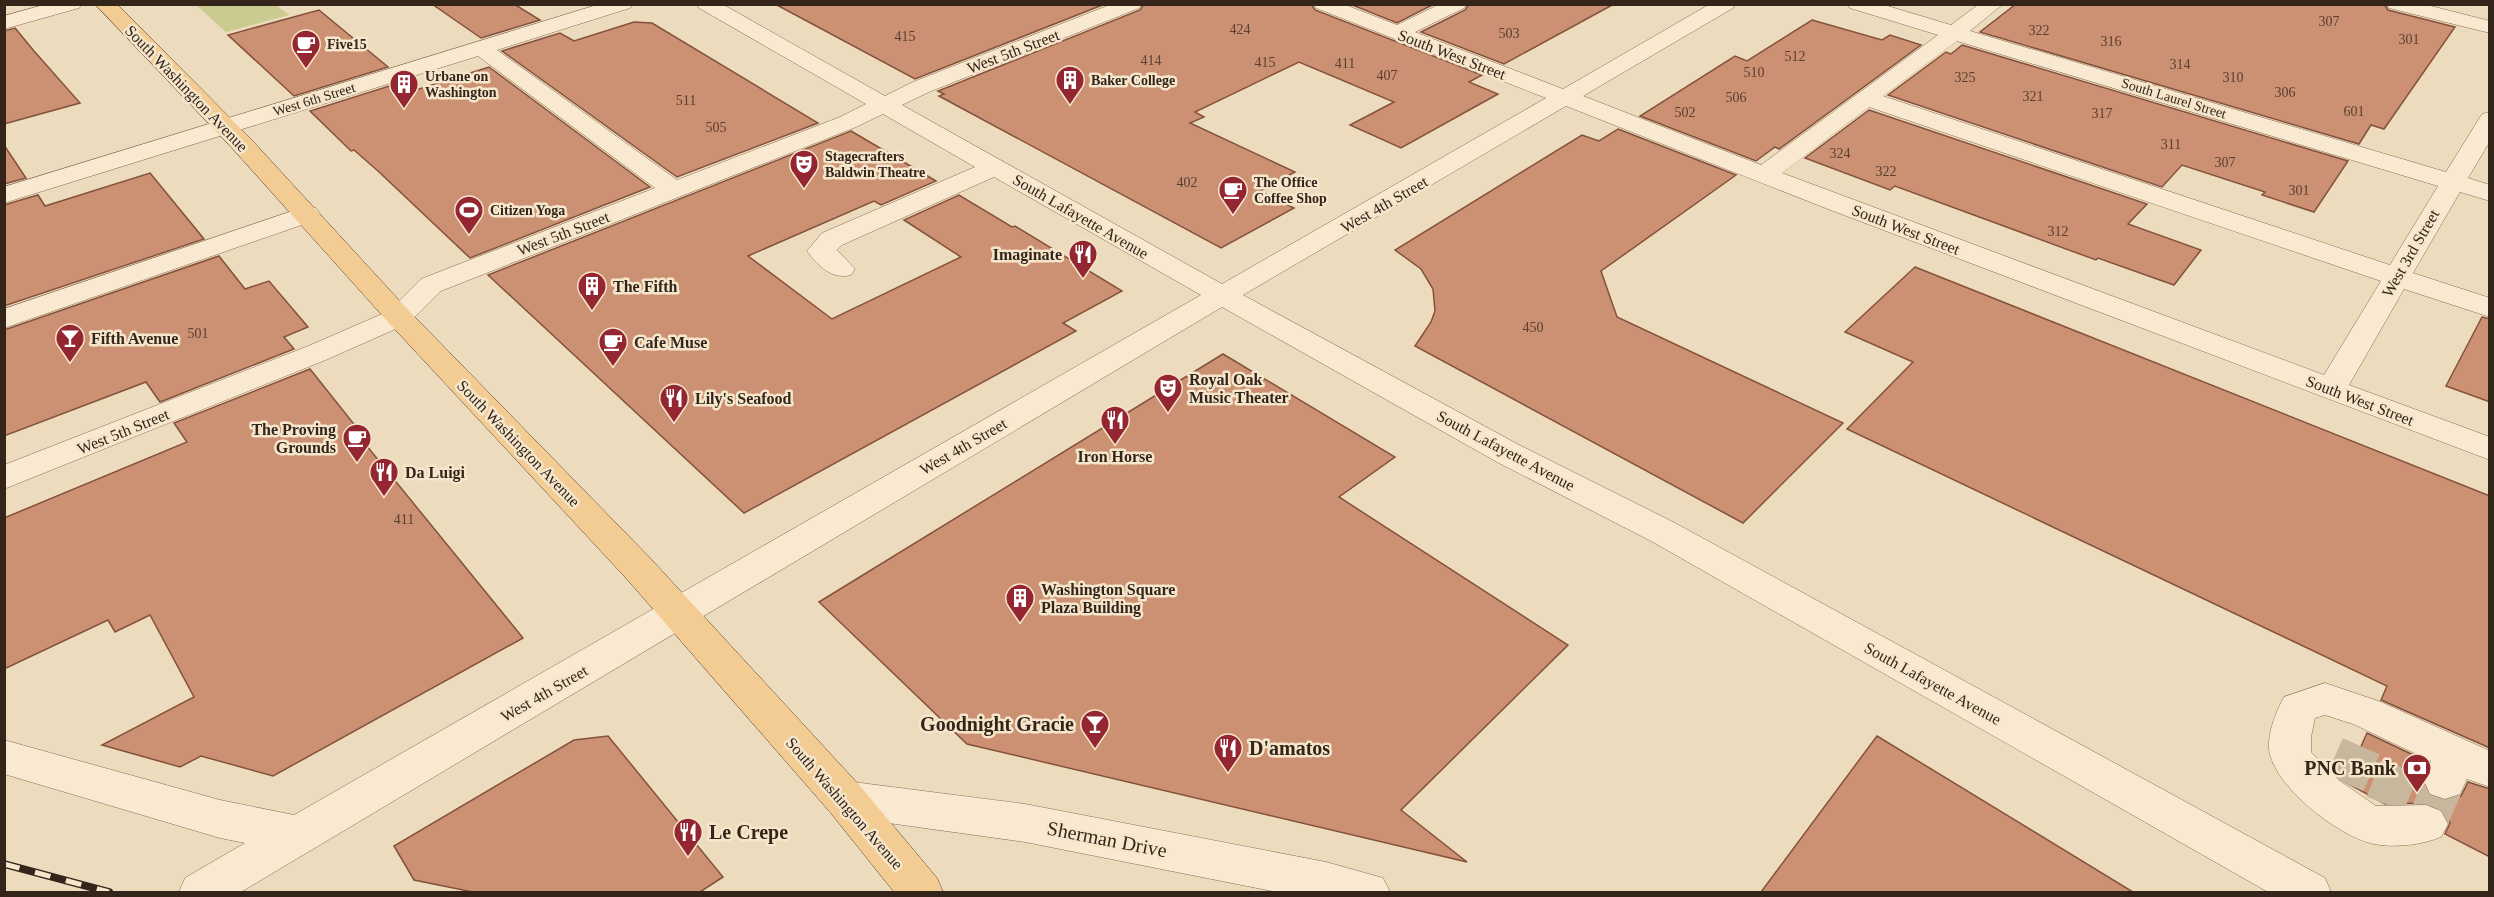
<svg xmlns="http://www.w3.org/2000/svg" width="2494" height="897" viewBox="0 0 2494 897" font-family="Georgia,serif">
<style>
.green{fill:#c9cb91}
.building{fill:#cc9072;stroke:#84523c;stroke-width:1.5}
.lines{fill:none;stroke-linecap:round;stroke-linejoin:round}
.minor-tunnel{stroke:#c8b79d;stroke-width:40;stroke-dasharray:40 20;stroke-linecap:butt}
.minor-casing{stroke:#856b56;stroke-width:1}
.major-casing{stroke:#523a2b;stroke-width:1}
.minor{fill:#f9e9d0;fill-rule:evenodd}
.major{fill:#f2cc93;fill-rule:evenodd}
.rail-casing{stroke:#34251b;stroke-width:8}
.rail{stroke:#f5e6cc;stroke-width:5;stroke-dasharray:16;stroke-linecap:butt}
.labels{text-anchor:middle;stroke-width:5;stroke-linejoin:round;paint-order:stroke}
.number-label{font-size:14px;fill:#5a4031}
.far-poi-label{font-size:14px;font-weight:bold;fill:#34251b;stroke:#f5e6cc;text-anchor:start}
.far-street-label{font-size:14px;fill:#34251b;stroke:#f5e6cc}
.street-label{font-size:16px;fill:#34251b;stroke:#f5e6cc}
.poi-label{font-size:16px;font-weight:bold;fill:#34251b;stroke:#f5e6cc;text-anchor:start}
.near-poi-label{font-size:20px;font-weight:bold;fill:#34251b;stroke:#f5e6cc;text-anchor:end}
.near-street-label{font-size:20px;fill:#34251b;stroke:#f5e6cc}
</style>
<rect width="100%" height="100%" fill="#eddbbd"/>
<polygon class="green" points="196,5 276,5 289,15 226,32"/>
<g class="building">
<polygon points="432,4 514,4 540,20 481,38"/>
<polygon points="775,4 1105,4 915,79"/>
<polygon points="1144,4 1311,4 1315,10 1482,75 1469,82 1498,94 1401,148 1350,125 1394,102 1299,62 1195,112 1204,117 1190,123 1295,172 1260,191 1294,208 1221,248 939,96 944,94 938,91 1140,10"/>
<polygon points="1350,4 1434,4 1397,23"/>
<polygon points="1469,4 1614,4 1504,64 1421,32 1465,10"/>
<polygon points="2016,4 2384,4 2388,10 2455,27 2384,129 2371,125 2359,144 1980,32"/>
<polygon points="319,10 388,67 294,96 228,35"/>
<polygon points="1812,20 1882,40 1890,35 1921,45 1779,149 1775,147 1756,161 1640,116 1735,56 1747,61"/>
<polygon points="634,22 652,23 818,123 677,177 502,51 560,33 574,41"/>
<polygon points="15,28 34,51 80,103 4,124 4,31"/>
<polygon points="1962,45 2348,161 2314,212 2262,195 2265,192 2182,165 2162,187 1888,95 1946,52 1951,54"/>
<polygon points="489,67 650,187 470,258 378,171 354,150 351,151 310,111 405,81 416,90"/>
<polygon points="1869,110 2147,204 2128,224 2201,250 2174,285 2098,258 2096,260 1895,186 1890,190 1805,158"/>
<polygon points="1618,129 1736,175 1601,271 1617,317 1843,423 1743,523 1415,346 1431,322 1435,311 1433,289 1421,269 1395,250 1582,135 1599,141"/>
<polygon points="851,131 936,181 881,205 874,201 748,256 832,319 961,257 904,220 959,195 1012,227 1015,226 1122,291 1063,323 1076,331 744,513 488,275"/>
<polygon points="4,145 26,178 4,184"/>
<polygon points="150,173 204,239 4,306 4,205 38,195 45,206"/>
<polygon points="219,256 245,289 269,281 308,327 284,337 294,349 160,402 146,382 4,436 4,330"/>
<polygon points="1915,267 2490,496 2490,748 2381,700 2387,686 1847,429 1913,362 1845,332"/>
<polygon points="2482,317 2490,319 2490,402 2446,386"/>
<polygon points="1223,354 1395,457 1339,497 1568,645 1401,810 1467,862 967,744 819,602"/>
<polygon points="310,369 365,438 362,440 523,638 273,776 201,756 180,767 102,745 194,697 150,615 115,632 108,620 4,669 4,518 187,442 174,423"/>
<polygon points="2367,733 2428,762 2422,780 2429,796 2444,801 2461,796 2468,782 2490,789 2490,857 2445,834 2450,823 2442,809 2426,803 2385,804 2345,782"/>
<polygon points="608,736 723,877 700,892 473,892 414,880 394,846 574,740"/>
<polygon points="1877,736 2133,892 1761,892"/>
</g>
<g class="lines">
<g class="minor-tunnel">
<polyline points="2345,783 2364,740"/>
<polyline points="2385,804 2403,760"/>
<polyline points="2426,824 2445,781"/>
</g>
<g class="minor-casing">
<g id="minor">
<polygon points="47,4 82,4 79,8 4,29 4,16"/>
<path d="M600,4h33l-3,4 -133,42 180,130 163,-63 26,-13 -167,-96 -3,-4h26l163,92 28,-14 199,-78h30l-3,4 -210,84 -27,13 320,179 324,-186 -230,-90 -3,-4h30l54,21 43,-21h27l-3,4 -49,24 148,57 147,-85h26l-3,4 -150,88 178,69 177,-130 -88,-27 -3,-4h34l70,21 28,-21h24l-33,27 476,141 36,-58 8,-2v29l-22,37 22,7v16l-30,-9 -47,81 77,25v19l-86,-28 -55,96 141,52v23l-662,-251 -262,-103 -323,189 278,151 154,77 650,355 6,14h-63l-617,-351 -154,-79 -275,-155 -981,585h-62l6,-14 60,-35 -25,-5 -216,-64v-34l216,60 74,15 907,-520 -207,-118 -152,68 -5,5 18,19 -4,6c-19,5 -33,-9 -44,-24l15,-18 153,-66 -92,-53 -27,13 -415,164 -32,32 -81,36 -324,130v-24l302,-118 83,-36 32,-32 234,-91 -177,-132 -474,147v-16zM1957,41l481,145 -48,79 -507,-169zM1869,107l512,174 -57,94 -542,-202z"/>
<polygon points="2386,4 2423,4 2490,21 2490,33 2389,8"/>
<polygon points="307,206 316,208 320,214 316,220 4,328 4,309"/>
<path d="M2325,683l56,19 109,49v36l-23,-8 -7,15 -15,5 -15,-5 -6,-13 7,-20 -78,-37 -28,-9 -10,3 -4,19v15l29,29 36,25 50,-1 15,6 7,13 -7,13c-20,8 -46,11 -67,7 -35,-7 -101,-58 -105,-95 -1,-18 7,-37 15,-52z"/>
<polygon points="845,781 1025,804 1326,862 1383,878 1390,892 1277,892 1025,842 845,817 830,812 824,799 830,786"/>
</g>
</g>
<g class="major-casing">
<polygon id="major" points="95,4 117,4 249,137 409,311 651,559 860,786 937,878 943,892 894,892 830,812 625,577 389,323 231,147"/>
</g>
<use href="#minor" class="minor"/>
<use href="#major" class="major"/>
<g class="rail-casing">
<polyline id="rail" points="4,864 109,892"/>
</g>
<use href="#rail" class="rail"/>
</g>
<defs>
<g id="cafe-pin" transform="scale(1.5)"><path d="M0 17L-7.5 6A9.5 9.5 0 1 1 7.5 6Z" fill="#942631" stroke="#f5e6cc"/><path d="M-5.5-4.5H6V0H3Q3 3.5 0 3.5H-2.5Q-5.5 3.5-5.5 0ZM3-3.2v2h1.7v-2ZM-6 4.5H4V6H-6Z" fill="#fff"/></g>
<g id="building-pin" transform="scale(1.5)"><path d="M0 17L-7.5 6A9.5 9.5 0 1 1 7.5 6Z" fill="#942631" stroke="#f5e6cc"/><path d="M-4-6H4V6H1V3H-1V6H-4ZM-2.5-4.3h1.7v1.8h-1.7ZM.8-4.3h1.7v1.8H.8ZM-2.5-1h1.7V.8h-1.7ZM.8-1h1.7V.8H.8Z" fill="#fff"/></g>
<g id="theatre-pin" transform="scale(1.5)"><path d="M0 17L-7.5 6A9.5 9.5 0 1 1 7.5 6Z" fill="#942631" stroke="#f5e6cc"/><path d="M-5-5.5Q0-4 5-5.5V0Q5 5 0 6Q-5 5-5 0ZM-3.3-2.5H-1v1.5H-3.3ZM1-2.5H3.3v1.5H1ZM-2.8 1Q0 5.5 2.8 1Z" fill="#fff"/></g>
<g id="stadium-pin" transform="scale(1.5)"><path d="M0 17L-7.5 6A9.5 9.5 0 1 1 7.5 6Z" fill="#942631" stroke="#f5e6cc"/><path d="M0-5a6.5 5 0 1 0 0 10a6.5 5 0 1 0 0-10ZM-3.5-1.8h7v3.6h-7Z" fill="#fff"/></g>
<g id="restaurant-pin" transform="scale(1.5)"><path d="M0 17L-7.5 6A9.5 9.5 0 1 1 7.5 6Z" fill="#942631" stroke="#f5e6cc"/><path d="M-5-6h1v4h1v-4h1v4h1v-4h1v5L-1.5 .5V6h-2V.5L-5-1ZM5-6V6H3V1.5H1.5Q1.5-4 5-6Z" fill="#fff"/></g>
<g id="bar-pin" transform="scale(1.5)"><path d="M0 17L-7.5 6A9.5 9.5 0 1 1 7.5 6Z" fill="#942631" stroke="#f5e6cc"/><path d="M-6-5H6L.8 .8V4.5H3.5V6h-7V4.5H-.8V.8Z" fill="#fff"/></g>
<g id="bank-pin" transform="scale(1.5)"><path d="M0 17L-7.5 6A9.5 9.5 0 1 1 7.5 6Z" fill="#942631" stroke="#f5e6cc"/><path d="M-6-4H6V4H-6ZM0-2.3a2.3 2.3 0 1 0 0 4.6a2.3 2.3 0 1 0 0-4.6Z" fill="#fff"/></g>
</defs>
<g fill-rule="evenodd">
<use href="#cafe-pin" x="306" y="44"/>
<use href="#building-pin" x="1070" y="80"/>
<use href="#building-pin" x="404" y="84"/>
<use href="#theatre-pin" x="804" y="164"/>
<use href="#cafe-pin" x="1233" y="190"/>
<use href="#stadium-pin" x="469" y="210"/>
<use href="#restaurant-pin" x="1083" y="254"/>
<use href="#building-pin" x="592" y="286"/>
<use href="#bar-pin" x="70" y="338"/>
<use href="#cafe-pin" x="613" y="342"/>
<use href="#theatre-pin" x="1168" y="388"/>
<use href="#restaurant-pin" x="674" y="398"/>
<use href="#restaurant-pin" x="1115" y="420"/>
<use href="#cafe-pin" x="357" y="438"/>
<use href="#restaurant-pin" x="384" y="472"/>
<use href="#building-pin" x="1020" y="598"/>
<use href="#bar-pin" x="1095" y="724"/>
<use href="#restaurant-pin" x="1228" y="748"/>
<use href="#bank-pin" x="2417" y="768"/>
<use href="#restaurant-pin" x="688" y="832"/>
</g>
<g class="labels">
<g class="number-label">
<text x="2329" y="26">307</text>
<text x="1240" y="34">424</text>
<text x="2039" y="35">322</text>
<text x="1509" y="38">503</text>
<text x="905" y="41">415</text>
<text x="2409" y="44">301</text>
<text x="2111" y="46">316</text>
<text x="1795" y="61">512</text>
<text x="1151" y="65">414</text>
<text x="1265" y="67">415</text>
<text x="1345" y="68">411</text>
<text x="2180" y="69">314</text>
<text x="1754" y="77">510</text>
<text x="1387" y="80">407</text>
<text x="1965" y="82">325</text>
<text x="2233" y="82">310</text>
<text x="2285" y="97">306</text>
<text x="2033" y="101">321</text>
<text x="1736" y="102">506</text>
<text x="686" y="105">511</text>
<text x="2354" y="116">601</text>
<text x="1685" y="117">502</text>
<text x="2102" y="118">317</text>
<text x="716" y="132">505</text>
<text x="2171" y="149">311</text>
<text x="1840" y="158">324</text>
<text x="2225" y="167">307</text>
<text x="1886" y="176">322</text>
<text x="1187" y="187">402</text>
<text x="2299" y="195">301</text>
<text x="2058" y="236">312</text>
<text x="1533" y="332">450</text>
<text x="198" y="338">501</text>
<text x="404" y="524">411</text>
</g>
<g class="far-poi-label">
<text x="327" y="49">Five15</text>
<text x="425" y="81">Urbane on<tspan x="425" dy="16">Washington</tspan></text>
<text x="1091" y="85">Baker College</text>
<text x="825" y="161">Stagecrafters<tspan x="825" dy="16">Baldwin Theatre</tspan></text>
<text x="1254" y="187">The Office<tspan x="1254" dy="16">Coffee Shop</tspan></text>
<text x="490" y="215">Citizen Yoga</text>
</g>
<g class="far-street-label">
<text transform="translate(2174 98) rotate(17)" y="5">South Laurel Street</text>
<text transform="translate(314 99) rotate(-17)" y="5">West 6th Street</text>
</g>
<g class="street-label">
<text transform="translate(1013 51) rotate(-21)" y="6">West 5th Street</text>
<text transform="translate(1452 54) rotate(21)" y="6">South West Street</text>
<text transform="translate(187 88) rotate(46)" y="6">South Washington Avenue</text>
<text transform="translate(1384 204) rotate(-30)" y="6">West 4th Street</text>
<text transform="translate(1081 216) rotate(30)" y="6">South Lafayette Avenue</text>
<text transform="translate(1906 229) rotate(21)" y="6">South West Street</text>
<text transform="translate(563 233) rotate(-21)" y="6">West 5th Street</text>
<text transform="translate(2410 253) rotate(-60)" y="6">West 3rd Street</text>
<text transform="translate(2360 400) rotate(21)" y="6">South West Street</text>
<text transform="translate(123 431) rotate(-22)" y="6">West 5th Street</text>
<text transform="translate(519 443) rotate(46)" y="6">South Washington Avenue</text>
<text transform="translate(963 446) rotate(-30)" y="6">West 4th Street</text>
<text transform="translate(1506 450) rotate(28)" y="6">South Lafayette Avenue</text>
<text transform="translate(1933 683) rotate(29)" y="6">South Lafayette Avenue</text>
<text transform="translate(544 693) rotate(-30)" y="6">West 4th Street</text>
<text transform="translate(845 803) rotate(49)" y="6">South Washington Avenue</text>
</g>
<g class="poi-label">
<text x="1062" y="260" text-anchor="end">Imaginate</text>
<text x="613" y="292">The Fifth</text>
<text x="91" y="344">Fifth Avenue</text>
<text x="634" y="348">Cafe Muse</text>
<text x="1189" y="385">Royal Oak<tspan x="1189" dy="18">Music Theater</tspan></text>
<text x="695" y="404">Lily's Seafood</text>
<text x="336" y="435" text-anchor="end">The Proving<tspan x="336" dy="18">Grounds</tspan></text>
<text x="1115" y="462" text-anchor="middle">Iron Horse</text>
<text x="405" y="478">Da Luigi</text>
<text x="1041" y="595">Washington Square<tspan x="1041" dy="18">Plaza Building</tspan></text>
</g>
<g class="near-poi-label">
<text x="1074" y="731">Goodnight Gracie</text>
<text x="1249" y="755" text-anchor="start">D'amatos</text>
<text x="2396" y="775">PNC Bank</text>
<text x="709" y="839" text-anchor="start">Le Crepe</text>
</g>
<g class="near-street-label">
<text transform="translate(1107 839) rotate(11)" y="7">Sherman Drive</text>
</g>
</g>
<rect width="2494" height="897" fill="none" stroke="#34251b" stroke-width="12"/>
</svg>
